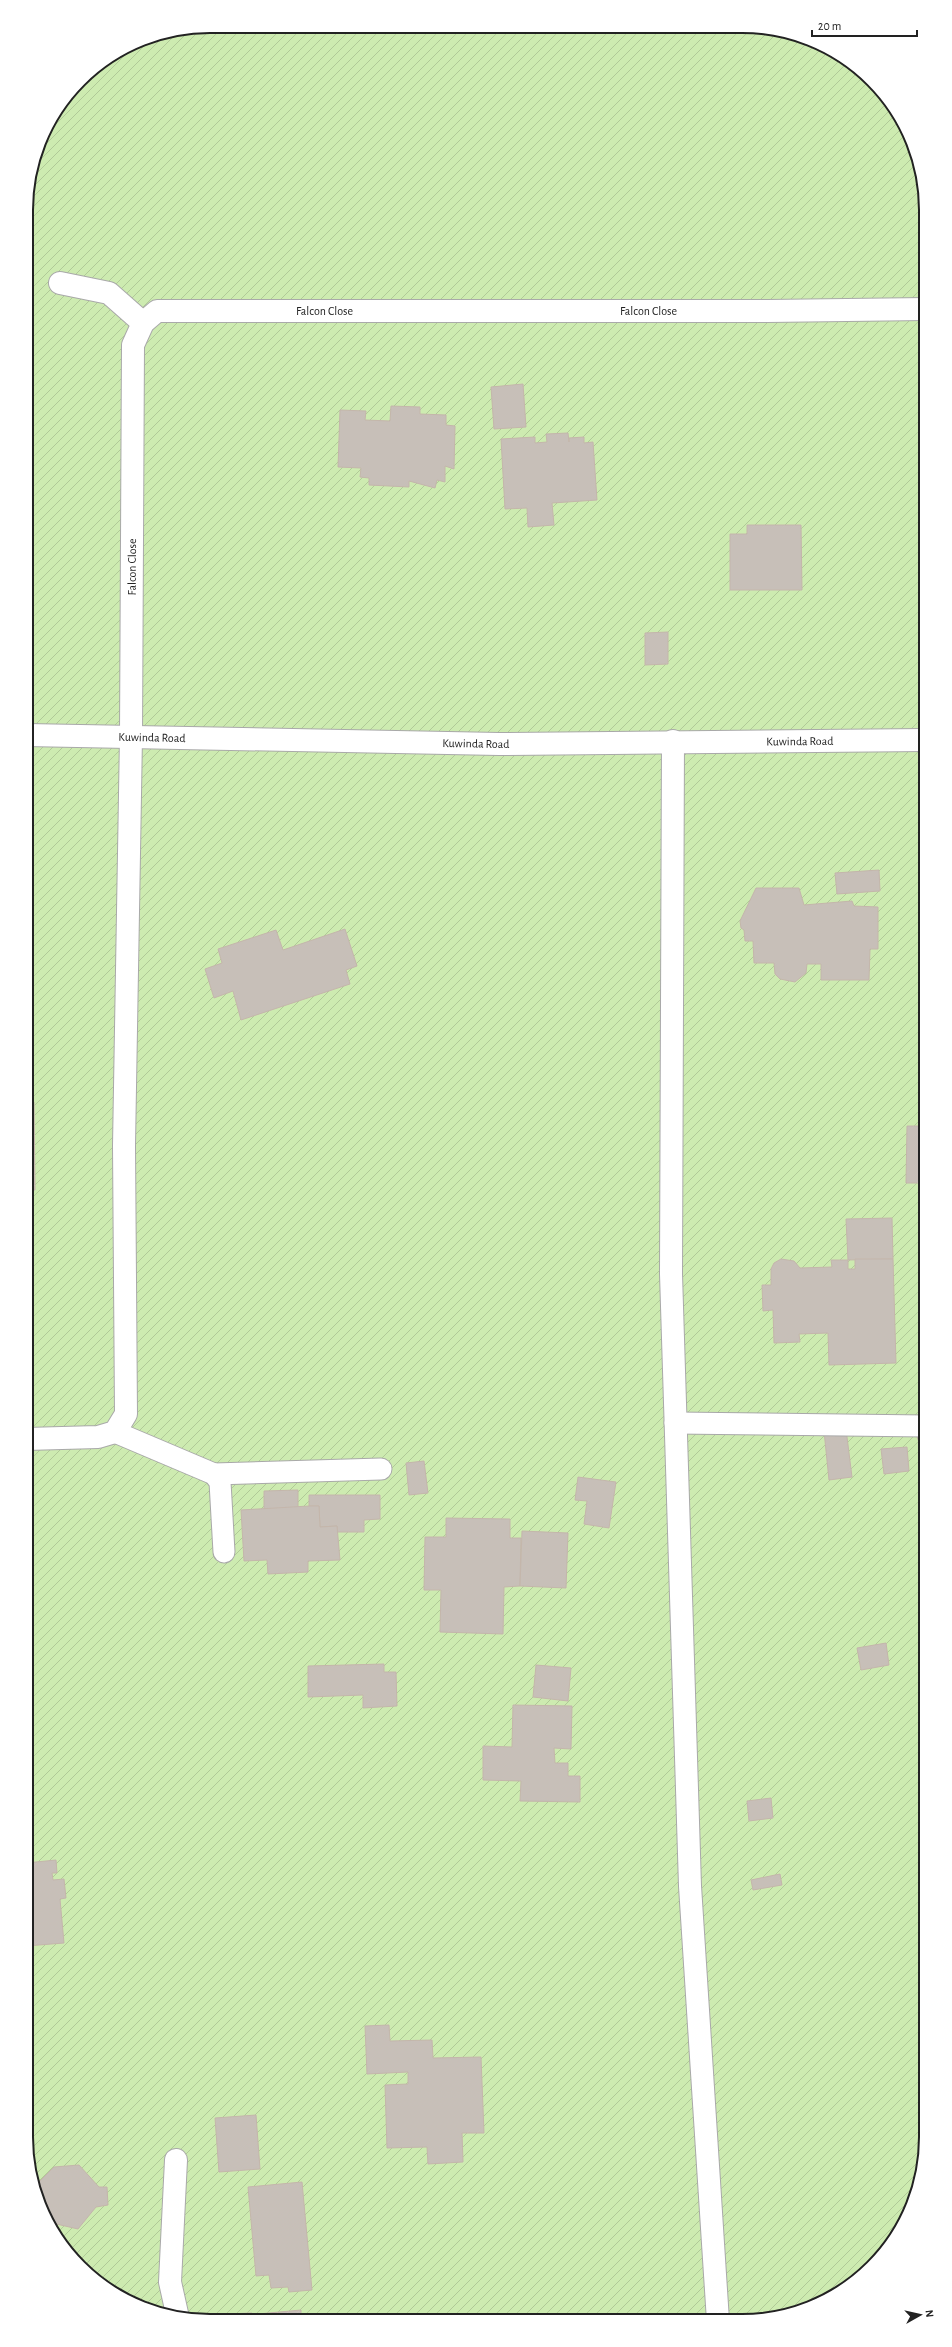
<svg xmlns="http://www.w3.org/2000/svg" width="952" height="2347" viewBox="0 0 952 2347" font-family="'Alegreya Sans',sans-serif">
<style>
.garden{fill:url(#garden-furrows)}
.building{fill:#c7bfb8;stroke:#c4b6ab}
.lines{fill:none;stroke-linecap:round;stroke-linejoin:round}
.lane-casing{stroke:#a9a9a9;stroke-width:23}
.street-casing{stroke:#a9a9a9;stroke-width:24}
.lane{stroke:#fff;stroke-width:21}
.street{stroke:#fff;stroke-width:22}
.labels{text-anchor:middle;stroke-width:3.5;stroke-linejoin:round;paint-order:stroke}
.street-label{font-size:12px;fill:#222;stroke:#fff}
.rim{fill:none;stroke:#222;stroke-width:2}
</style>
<defs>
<pattern id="garden-furrows" width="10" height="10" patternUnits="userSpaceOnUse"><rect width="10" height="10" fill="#cdebb0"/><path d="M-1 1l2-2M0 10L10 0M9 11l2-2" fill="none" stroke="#b0c997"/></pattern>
</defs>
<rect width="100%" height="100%" fill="#f2efe9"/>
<polygon class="garden" points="210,26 778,29 823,45 863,72 901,118 920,163 926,210 926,2149 912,2207 880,2258 844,2290 789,2315 742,2321 174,2318 129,2302 89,2275 51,2229 32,2184 26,2137 26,198 45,129 89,72 140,40"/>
<g class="building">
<polygon points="523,384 526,427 494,429 491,387"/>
<polygon points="391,406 420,407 420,414 446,415 446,425 455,426 454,469 445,466 445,482 437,480 435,488 409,481 409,487 369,485 369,478 360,477 361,468 338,467 340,410 366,411 365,420 390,421"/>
<polygon points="568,433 569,442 569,438 584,437 584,443 593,442 597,500 552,503 554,525 528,527 527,508 505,509 501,439 535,437 535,443 547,442 546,434"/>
<polygon points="747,525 801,525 802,590 730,590 730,534 747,534"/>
<polygon points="668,632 668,664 645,665 645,633"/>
<polygon points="879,870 880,891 837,894 835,873"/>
<polygon points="756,888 799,888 804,905 852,901 854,906 878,907 878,949 870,949 869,980 821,980 821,964 807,964 806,973 795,982 780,979 775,974 774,963 754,963 753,941 745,941 744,930 741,928 740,921"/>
<polygon points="345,929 357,966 346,970 350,984 241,1020 233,991 214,998 205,969 222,963 218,949 276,930 283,950"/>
<polygon points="26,1102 34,1102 35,1190 26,1190"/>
<polygon points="907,1126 926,1126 926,1183 906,1183"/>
<polygon points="892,1218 893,1259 848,1260 846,1219"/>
<polygon points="781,1259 794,1261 800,1268 832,1267 831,1260 848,1260 848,1269 855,1269 855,1259 893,1259 896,1363 829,1365 828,1333 799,1334 800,1342 774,1343 773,1310 763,1311 762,1285 771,1285 771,1269 774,1263"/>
<polygon points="846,1429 852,1477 829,1480 824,1431"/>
<polygon points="916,1434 926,1434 926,1461"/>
<polygon points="907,1447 909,1471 884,1474 881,1449"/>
<polygon points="424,1461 428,1493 409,1495 406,1463"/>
<polygon points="578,1477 616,1482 609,1528 584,1524 587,1501 575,1500"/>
<polygon points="926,1482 926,1504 920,1491"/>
<polygon points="298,1490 298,1508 264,1509 264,1491"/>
<polygon points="309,1495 380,1495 380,1519 364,1520 364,1532 337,1532 337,1526 320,1527 319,1506 309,1506"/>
<polygon points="309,1506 319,1506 320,1527 337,1526 340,1560 308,1561 308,1572 268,1574 267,1560 244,1561 241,1510"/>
<polygon points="446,1518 510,1519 510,1538 521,1538 520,1586 504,1587 503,1634 440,1632 441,1590 424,1590 425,1537 446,1537"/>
<polygon points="522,1531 568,1533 566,1588 520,1586"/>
<polygon points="886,1643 889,1665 861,1670 857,1648"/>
<polygon points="384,1664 384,1672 396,1672 397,1706 363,1708 363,1695 308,1697 308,1666"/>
<polygon points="536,1665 571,1668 568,1701 533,1697"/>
<polygon points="513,1705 572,1706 571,1749 554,1748 555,1763 568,1763 568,1776 580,1776 580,1802 520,1801 521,1781 483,1780 483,1746 512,1747"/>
<polygon points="771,1798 773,1818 749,1821 747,1801"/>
<polygon points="56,1860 57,1873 52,1873 53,1880 64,1879 66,1898 60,1899 64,1943 26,1946 26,1863"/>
<polygon points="780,1874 782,1885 753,1890 751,1880"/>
<polygon points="389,2025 390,2041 432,2040 433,2058 481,2057 484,2133 462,2133 463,2162 428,2164 427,2147 387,2148 385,2085 408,2084 408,2072 367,2074 365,2026"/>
<polygon points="256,2115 260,2169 219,2172 215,2118"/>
<polygon points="79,2165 99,2187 107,2187 108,2205 96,2207 78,2229 52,2223 46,2218 37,2196 37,2184 54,2167"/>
<polygon points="302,2182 312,2290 289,2292 288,2287 271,2288 269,2275 256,2276 248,2187"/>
<polygon points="301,2310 301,2318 258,2318 258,2314"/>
<polygon points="252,2313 253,2318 202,2318 202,2315"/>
</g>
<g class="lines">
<g class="lane-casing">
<g id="lane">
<polyline points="675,1423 926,1426"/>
<polyline points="115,1432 214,1474 220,1482 224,1552"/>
<polyline points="214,1474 381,1469"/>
</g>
</g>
<g class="street-casing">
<g id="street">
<polyline points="60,283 109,293 143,323"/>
<path id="s1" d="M26,735l473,9 427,-4"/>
<polyline points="673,741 671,1274 690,1886 718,2321"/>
<path id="s2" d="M26,1439l72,-2 17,-5 11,-18 -2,-268 7,-410 2,-391 10,-22 14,-12h611l158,-2"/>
<polyline points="176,2160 170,2282 178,2318"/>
</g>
</g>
<use href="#lane" class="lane"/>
<use href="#street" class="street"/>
</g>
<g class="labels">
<g class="street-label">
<text dy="4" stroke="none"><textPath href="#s2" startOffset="1390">Falcon Close</textPath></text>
<text dy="4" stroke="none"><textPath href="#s2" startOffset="1714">Falcon Close</textPath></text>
<text dy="4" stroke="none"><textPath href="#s2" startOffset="958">Falcon Close</textPath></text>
<text dy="4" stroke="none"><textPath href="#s1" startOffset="126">Kuwinda Road</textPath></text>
<text dy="4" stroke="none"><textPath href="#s1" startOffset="774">Kuwinda Road</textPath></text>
<text dy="4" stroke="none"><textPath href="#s1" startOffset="450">Kuwinda Road</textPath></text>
</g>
</g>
<path d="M0 0H952V2347H0ZM210 33H742A177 177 0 0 1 919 210V2137A177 177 0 0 1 742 2314H210A177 177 0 0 1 33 2137V210A177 177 0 0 1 210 33Z" fill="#fff" fill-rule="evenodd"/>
<path class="rim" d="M210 33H742A177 177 0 0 1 919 210V2137A177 177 0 0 1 742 2314H210A177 177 0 0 1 33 2137V210A177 177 0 0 1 210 33Z"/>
<g transform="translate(920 2315) rotate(82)" stroke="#ffffff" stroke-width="3" paint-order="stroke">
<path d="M0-3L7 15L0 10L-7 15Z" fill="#222222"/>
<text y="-6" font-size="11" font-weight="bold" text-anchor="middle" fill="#222222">N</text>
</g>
<path d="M812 30v6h105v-6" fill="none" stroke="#222222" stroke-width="2"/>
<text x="818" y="30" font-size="12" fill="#222222" stroke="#ffffff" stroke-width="3" paint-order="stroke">20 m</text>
</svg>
